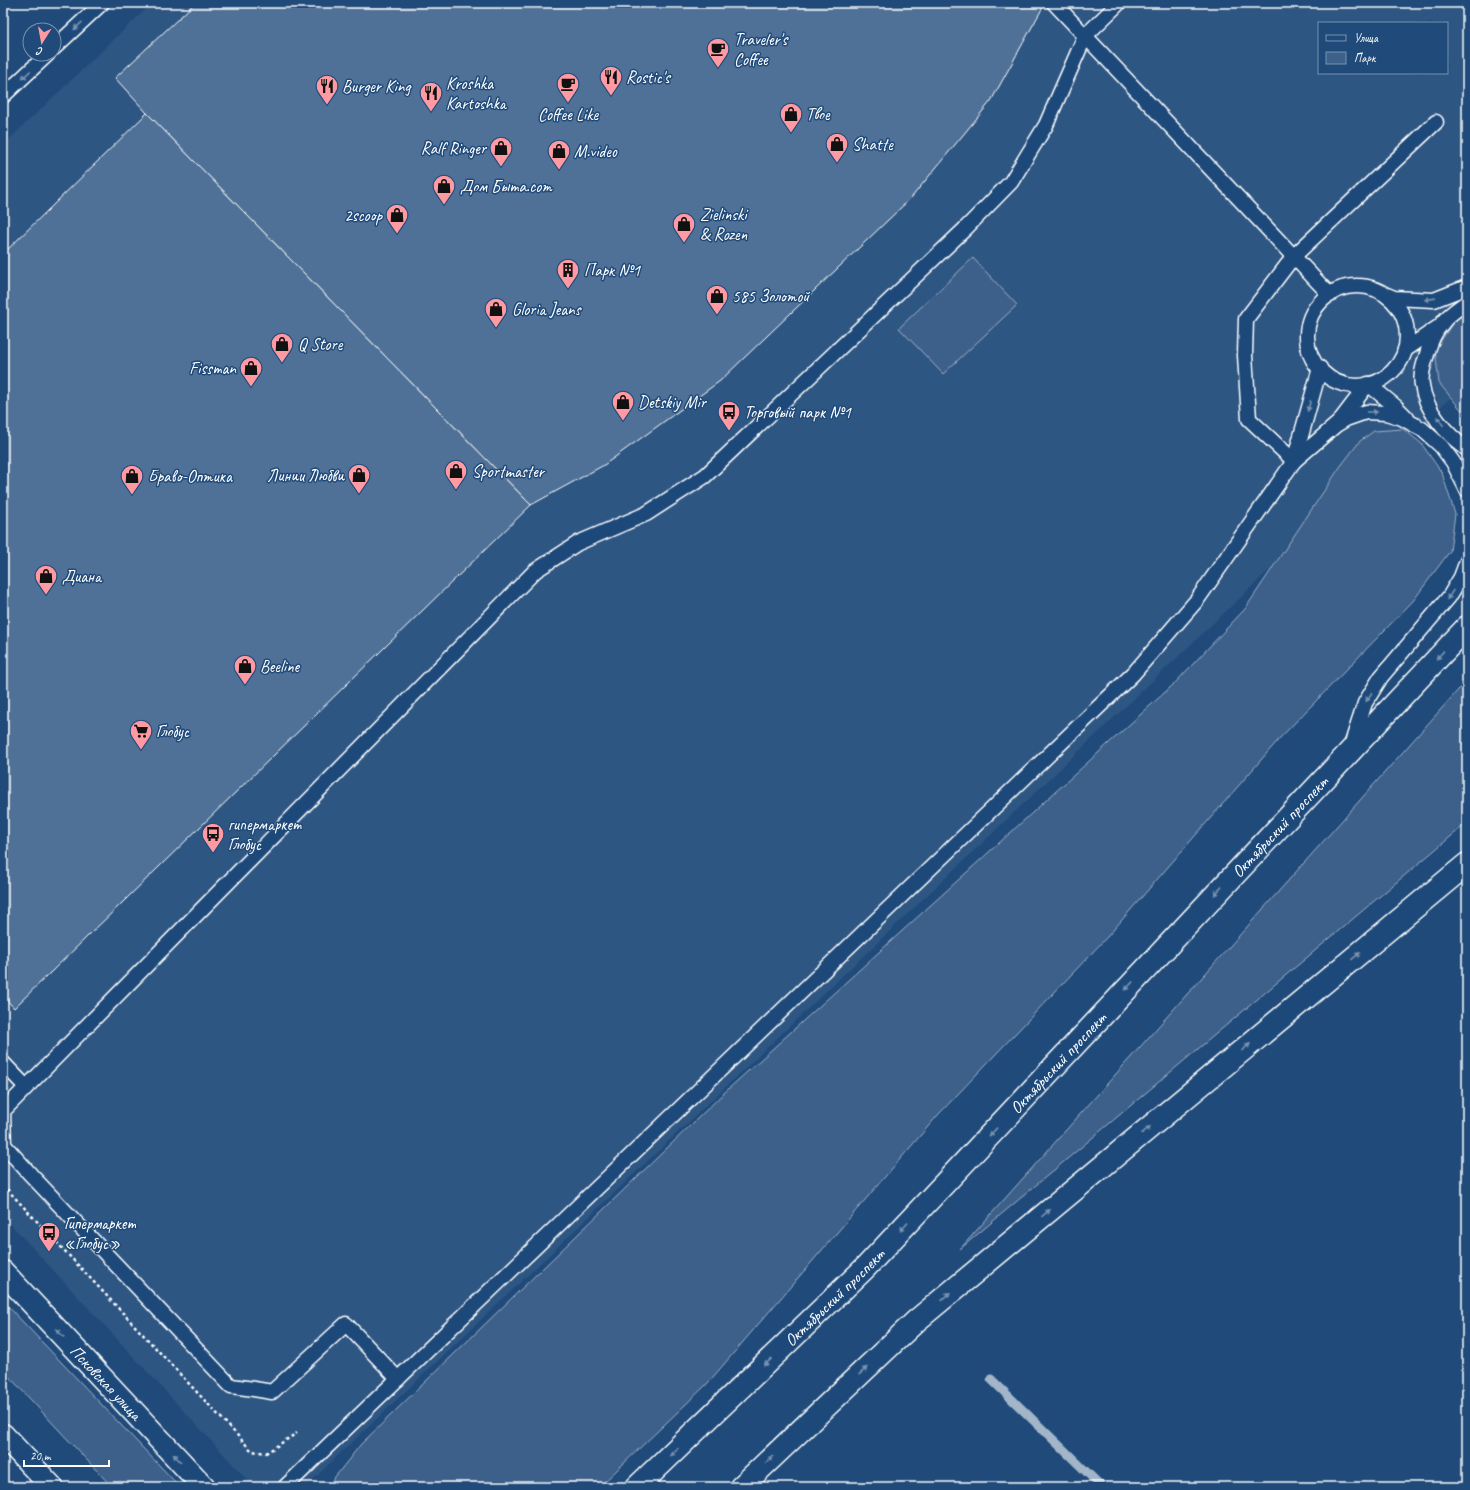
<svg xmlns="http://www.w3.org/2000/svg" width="1470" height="1490" viewBox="0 0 1470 1490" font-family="Caveat,sans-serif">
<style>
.built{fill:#2e5683;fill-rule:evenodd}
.green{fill:#3c618b;stroke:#9eb0c5}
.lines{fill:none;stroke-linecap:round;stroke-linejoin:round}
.stream{stroke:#a3b5c8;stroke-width:9}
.building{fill:#507197;stroke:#fff}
.lane-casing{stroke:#fff;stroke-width:17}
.street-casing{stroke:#fff;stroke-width:25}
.primary-casing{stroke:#fff;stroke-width:25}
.path{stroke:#fff;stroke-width:2.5;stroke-dasharray:3 3;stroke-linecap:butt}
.lane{stroke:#1f4a7a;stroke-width:14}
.street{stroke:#1f4a7a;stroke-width:22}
.primary{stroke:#1f4a7a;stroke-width:22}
.oneway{fill:#7992af}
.labels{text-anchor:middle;stroke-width:3;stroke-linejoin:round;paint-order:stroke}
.poi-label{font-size:17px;fill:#fff;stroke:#1f4a7a;text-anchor:start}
.street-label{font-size:17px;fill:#fff;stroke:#1f4a7a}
</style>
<rect width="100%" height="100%" fill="#1f4a7a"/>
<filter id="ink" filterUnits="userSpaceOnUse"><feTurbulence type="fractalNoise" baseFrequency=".025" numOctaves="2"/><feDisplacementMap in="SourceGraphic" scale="8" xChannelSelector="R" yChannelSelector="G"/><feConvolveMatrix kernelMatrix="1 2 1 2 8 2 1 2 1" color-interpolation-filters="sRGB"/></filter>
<g filter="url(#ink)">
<path class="built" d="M152,3h1315v379l-1162,1105h-51l-251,-271v-1071zM1319,23h128v50h-128z"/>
<g class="green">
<polygon points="973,258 1017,305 943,374 899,328"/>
<polygon points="1467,313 1467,417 1439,383 1435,350 1454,321"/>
<polygon points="1403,429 1421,443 1442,473 1455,514 1450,551 1413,601 1281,737 1108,936 938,1115 707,1384 599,1487 327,1487 361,1444 726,1091 1174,684 1245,609 1340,467 1360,441 1374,431"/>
<polygon points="1467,680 1467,823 960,1249"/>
<polygon points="3,1301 180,1487 112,1487 3,1370"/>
</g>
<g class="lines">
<polyline class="stream" points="991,1379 1102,1487"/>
</g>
<g class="building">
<polygon points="195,3 1039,3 1043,7 991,101 911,198 720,381 604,465 531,505 147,113 115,78"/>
<polygon points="147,113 531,505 14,1008 3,996 3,254"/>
</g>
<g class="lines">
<g class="lane-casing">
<g id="lane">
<polyline points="1054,3 1330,295"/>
<polyline points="54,48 102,3"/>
<polyline points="3,96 48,54"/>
<circle cx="1357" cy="336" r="50"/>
<polyline points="1387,295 1394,298 1434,300 1467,287"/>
<path d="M1467,302c-8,6 -18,12 -24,20 -8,9 -13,20 -16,32 -3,10 -7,21 -5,31 3,25 25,50 45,64"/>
<polyline points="1405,350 1437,328"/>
<polyline points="1339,422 1368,384 1395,406 1407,418"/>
<polyline points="1294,461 1249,419 1245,355 1246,319 1294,256 1436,122"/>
<polyline points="1294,461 1320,368"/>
<polyline points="1351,746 1365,703 1381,677 1449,597 1461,577 1467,561"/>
<polyline points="3,1063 26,1087"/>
<polyline points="398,1379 346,1324 272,1392 254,1389 231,1386 31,1175 4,1145 3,1111 535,571 578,543 646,514 705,476 965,229 1011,182 1046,125 1085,36 1119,3"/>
<polyline points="285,1487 1133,674 1197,600 1294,461 1336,425 1346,419 1366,412 1386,413 1402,418 1422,429 1441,446 1453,462 1467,490"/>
</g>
</g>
<g class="street-casing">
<g id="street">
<path id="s1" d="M3,1272l201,215"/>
<polyline points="3,1435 52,1487"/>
</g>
</g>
<g class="primary-casing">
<g id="primary">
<path id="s2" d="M637,1487l229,-220 601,-640"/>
<polyline points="741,1487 916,1321 1467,864"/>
</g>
</g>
<polyline class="path" points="3,1185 252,1451 266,1453 297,1433"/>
<use href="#lane" class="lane"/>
<use href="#street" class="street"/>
<use href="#primary" class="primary"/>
</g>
<defs><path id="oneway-solid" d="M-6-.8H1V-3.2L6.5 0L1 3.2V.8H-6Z"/></defs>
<g class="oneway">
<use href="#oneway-solid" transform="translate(78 26) rotate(137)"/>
<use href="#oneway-solid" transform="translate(26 75) rotate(137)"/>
<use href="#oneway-solid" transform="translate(1430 299) rotate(172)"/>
<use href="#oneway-solid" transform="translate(1309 406) rotate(106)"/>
<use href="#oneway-solid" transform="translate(1372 412)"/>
<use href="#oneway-solid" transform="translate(1440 421) rotate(-126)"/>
<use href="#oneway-solid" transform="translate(1450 595) rotate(124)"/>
<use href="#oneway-solid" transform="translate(1440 655) rotate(133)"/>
<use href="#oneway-solid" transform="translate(1369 697) rotate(123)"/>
<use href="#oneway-solid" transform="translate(1218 891) rotate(133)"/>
<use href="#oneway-solid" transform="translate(1356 956) rotate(-40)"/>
<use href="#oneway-solid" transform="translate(1129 986) rotate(133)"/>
<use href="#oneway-solid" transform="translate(1246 1047) rotate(-40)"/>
<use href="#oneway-solid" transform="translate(1146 1130) rotate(-40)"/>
<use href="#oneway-solid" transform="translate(993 1132) rotate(133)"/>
<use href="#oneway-solid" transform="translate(1046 1213) rotate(-40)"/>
<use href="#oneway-solid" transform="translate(904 1227) rotate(133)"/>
<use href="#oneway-solid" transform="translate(946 1296) rotate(-40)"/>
<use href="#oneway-solid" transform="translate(60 1333) rotate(-133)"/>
<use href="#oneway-solid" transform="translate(768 1362) rotate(136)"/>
<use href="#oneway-solid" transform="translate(863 1371) rotate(-43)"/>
<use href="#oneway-solid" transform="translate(674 1452) rotate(136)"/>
<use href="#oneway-solid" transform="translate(177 1458) rotate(-133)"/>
<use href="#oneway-solid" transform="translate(769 1460) rotate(-43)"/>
</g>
</g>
<defs>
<g id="cafe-pin" transform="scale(1.15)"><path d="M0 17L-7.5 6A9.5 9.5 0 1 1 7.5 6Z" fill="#ff9aa2" stroke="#1f4a7a"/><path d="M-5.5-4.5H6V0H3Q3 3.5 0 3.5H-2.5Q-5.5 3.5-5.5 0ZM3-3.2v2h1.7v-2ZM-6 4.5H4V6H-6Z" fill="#111"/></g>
<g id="restaurant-pin" transform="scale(1.15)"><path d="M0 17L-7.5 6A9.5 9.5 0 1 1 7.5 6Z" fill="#ff9aa2" stroke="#1f4a7a"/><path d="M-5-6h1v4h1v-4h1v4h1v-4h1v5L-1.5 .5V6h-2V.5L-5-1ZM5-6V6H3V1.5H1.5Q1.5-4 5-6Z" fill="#111"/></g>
<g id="shop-pin" transform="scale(1.15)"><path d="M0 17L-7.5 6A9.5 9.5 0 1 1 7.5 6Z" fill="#ff9aa2" stroke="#1f4a7a"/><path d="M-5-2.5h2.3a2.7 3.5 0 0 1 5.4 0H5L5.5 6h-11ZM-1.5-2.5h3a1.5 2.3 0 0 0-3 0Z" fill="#111"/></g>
<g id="building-pin" transform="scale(1.15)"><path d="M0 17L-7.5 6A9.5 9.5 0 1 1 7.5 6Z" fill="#ff9aa2" stroke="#1f4a7a"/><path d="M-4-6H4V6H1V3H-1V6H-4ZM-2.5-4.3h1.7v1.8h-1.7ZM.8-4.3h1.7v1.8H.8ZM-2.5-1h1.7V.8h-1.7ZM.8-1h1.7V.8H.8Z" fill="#111"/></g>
<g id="bus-pin" transform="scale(1.15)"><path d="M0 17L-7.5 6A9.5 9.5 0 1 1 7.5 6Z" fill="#ff9aa2" stroke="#1f4a7a"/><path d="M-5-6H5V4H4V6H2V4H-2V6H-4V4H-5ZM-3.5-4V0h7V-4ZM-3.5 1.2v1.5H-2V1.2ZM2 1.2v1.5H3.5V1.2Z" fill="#111"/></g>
<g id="supermarket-pin" transform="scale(1.15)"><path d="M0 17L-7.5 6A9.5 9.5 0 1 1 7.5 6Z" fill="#ff9aa2" stroke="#1f4a7a"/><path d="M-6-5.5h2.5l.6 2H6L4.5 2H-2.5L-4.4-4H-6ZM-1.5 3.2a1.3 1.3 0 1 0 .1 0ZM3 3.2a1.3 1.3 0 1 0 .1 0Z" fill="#111"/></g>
</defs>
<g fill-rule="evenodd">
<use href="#cafe-pin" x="718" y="49"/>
<use href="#restaurant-pin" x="611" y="77"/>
<use href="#cafe-pin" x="568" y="84"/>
<use href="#restaurant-pin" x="327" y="86"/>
<use href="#restaurant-pin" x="431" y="93"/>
<use href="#shop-pin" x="791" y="114"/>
<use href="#shop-pin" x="837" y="144"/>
<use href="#shop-pin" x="501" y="148"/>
<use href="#shop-pin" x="559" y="151"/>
<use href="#shop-pin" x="444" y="186"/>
<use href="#shop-pin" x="397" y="215"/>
<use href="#shop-pin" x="684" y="224"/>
<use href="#building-pin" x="568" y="270"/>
<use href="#shop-pin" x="717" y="296"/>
<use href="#shop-pin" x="496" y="309"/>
<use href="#shop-pin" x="282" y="344"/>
<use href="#shop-pin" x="251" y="368"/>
<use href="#shop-pin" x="623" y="402"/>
<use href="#bus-pin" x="729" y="412"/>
<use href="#shop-pin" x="456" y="471"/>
<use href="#shop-pin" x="359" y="475"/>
<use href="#shop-pin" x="132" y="476"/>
<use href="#shop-pin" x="46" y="576"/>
<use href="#shop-pin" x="245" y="666"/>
<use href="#supermarket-pin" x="141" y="731"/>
<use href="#bus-pin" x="213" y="834"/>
<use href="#bus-pin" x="49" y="1233"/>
</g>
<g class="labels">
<g class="poi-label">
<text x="734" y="45">Traveler's<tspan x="734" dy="20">Coffee</tspan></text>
<text x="626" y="83">Rostic's</text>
<text x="446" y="89">Kroshka<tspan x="446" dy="20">Kartoshka</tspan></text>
<text x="342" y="92">Burger King</text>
<text x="568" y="120" text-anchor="middle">Coffee Like</text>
<text x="806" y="120">Твое</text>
<text x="852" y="150">Shatte</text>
<text x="486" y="154" text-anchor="end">Ralf Ringer</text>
<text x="574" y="157">M.video</text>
<text x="460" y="192">Дом Быта.com</text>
<text x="700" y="220">Zielinski<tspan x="700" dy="20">&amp; Rozen</tspan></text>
<text x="382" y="221" text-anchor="end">2scoop</text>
<text x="584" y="276">Парк №1</text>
<text x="732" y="302">585 Золотой</text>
<text x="512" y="315">Gloria Jeans</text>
<text x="298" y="350">Q Store</text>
<text x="236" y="374" text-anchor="end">Fissman</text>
<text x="638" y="408">Detskiy Mir</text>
<text x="744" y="418">Торговый парк №1</text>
<text x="472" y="477">Sportmaster</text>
<text x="344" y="481" text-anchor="end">Линии Любви</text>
<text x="148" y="482">Браво-Оптика</text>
<text x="62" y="582">Диана</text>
<text x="260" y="672">Beeline</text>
<text x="156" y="737">Глобус</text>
<text x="228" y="830">гипермаркет<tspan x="228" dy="20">Глобус</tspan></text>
<text x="64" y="1229">Гипермаркет<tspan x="64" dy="20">«Глобус»</tspan></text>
</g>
<g class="street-label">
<text dy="6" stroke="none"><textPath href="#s2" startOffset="922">Октябрьский проспект</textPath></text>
<text dy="6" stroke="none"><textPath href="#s2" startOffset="598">Октябрьский проспект</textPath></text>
<text dy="6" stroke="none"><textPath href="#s2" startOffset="274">Октябрьский проспект</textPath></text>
<text dy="6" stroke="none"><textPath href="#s1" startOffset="151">Псковская улица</textPath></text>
</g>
</g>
<rect width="1470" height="1490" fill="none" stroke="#1f4a7a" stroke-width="16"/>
<rect x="8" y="8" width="1454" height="1474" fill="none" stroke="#fff" stroke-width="1.5" filter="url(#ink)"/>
<rect x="1318" y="22" width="130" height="52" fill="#1f4a7a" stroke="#7992af"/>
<rect x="1326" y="35" width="20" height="6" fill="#1f4a7a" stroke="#7992af"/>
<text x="1354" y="42" font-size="12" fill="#ffffff">Улица</text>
<rect x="1326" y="52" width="20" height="12" fill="#3c618b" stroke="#7992af"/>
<text x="1354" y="62" font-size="12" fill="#ffffff">Парк</text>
<g transform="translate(42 42) rotate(191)"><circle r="19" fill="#1f4a7a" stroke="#7992af"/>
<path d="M0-3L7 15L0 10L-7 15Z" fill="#ff9aa2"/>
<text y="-6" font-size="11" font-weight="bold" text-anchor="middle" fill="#ffffff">С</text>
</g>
<path d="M24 1460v6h85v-6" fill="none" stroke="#ffffff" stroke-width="2"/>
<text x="30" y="1460" font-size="12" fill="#ffffff" stroke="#1f4a7a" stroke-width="3" paint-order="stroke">20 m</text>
</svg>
